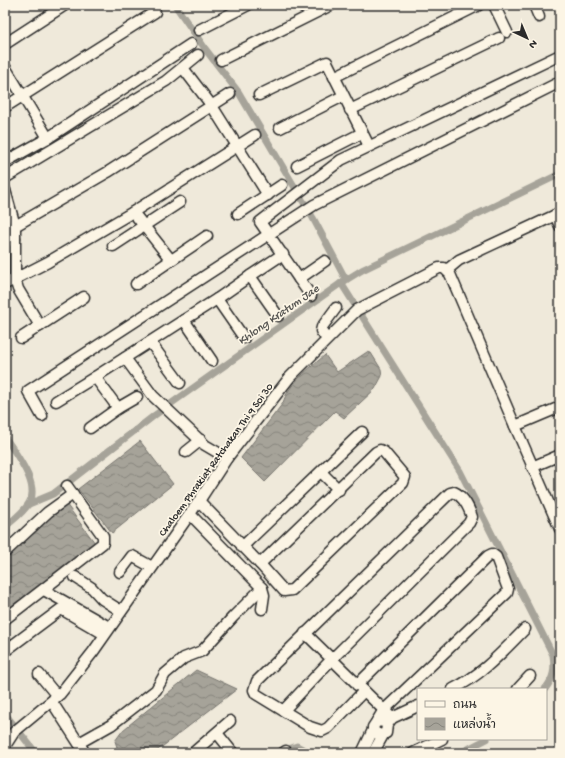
<svg xmlns="http://www.w3.org/2000/svg" width="565" height="758" viewBox="0 0 565 758" font-family="'Gochi Hand','Playpen Sans Thai',sans-serif">
<style>
.water{fill:url(#water-waves);stroke:#75736d}
.lines{fill:none;stroke-linecap:round;stroke-linejoin:round}
.canal{stroke:#a6a399;stroke-width:7}
.minor-casing{stroke:#2b2b2b;stroke-width:13}
.minor{stroke:#fcf5e5;stroke-width:10}
.labels{text-anchor:middle;stroke-width:3.5;stroke-linejoin:round;paint-order:stroke}
.street-label{font-size:11px;fill:#2b2b2b;stroke:#fcf5e5}
.water-label{font-size:12px;font-style:italic;fill:#565552;stroke:#fcf5e5}
</style>
<defs>
<pattern id="water-waves" width="16" height="10" patternUnits="userSpaceOnUse"><rect width="16" height="10" fill="#a6a399"/><path d="M0 5q4-4 8 0t8 0" fill="none" stroke="#87857d"/></pattern>
</defs>
<rect width="100%" height="100%" fill="#efe9da"/>
<filter id="ink" filterUnits="userSpaceOnUse"><feTurbulence type="fractalNoise" baseFrequency=".025" numOctaves="2"/><feDisplacementMap in="SourceGraphic" scale="8" xChannelSelector="R" yChannelSelector="G"/><feConvolveMatrix kernelMatrix="1 2 1 2 8 2 1 2 1" color-interpolation-filters="sRGB"/></filter>
<g filter="url(#ink)">
<g class="water">
<path d="M367,352l4,1 10,16 1,7 -7,13 -31,29 -9,-7 -70,71 -24,-24 42,-55c5,-19 27,-35 42,-48l12,17z"/>
<polygon points="140,441 173,484 112,533 78,489"/>
<polygon points="66,504 95,543 22,603 18,601 5,611 5,556"/>
<polygon points="196,670 237,689 154,753 110,753 117,747 115,741 123,730"/>
</g>
<g class="lines">
<g class="canal">
<polyline points="175,5 206,50 239,93 313,218 346,280"/>
<path d="M341,283l119,188 93,184c2,14 1,23 -8,34"/>
<path d="M5,437c10,16 36,48 24,66 -5,9 -16,17 -24,24"/>
<polyline points="29,504 53,494 155,415 341,283 362,270 560,174"/>
<polyline points="5,714 36,753"/>
<polyline points="281,752 297,746 310,753"/>
<polyline points="460,753 487,739"/>
</g>
<g class="minor-casing">
<g id="minor">
<polyline points="494,5 507,32"/>
<polyline points="534,5 539,17"/>
<polyline points="199,30 248,5"/>
<polyline points="5,44 65,5"/>
<polyline points="221,60 331,5"/>
<polyline points="5,67 48,138"/>
<polyline points="183,68 212,106 268,195"/>
<polyline points="334,77 479,5"/>
<polyline points="259,95 327,62 369,146"/>
<polyline points="5,107 155,12"/>
<polyline points="350,110 499,38"/>
<polyline points="280,128 343,96"/>
<polyline points="5,162 48,138 191,44"/>
<polyline points="297,166 362,133"/>
<polyline points="5,178 166,81 198,55"/>
<polyline points="5,190 15,226 15,279 18,289 40,326"/>
<polyline points="238,214 282,185"/>
<polyline points="555,215 560,226"/>
<polyline points="15,226 108,172 230,94"/>
<polyline points="269,235 260,222 341,160 560,55"/>
<polyline points="273,241 299,279"/>
<polyline points="5,242 15,238"/>
<polyline points="113,246 180,202"/>
<polyline points="171,260 133,212 255,135"/>
<polyline points="447,270 459,260 560,213"/>
<polyline points="5,284 48,262 133,212"/>
<polyline points="136,284 207,236"/>
<polyline points="311,296 299,279 325,261"/>
<polyline points="278,316 250,276 283,254"/>
<polyline points="21,338 84,297"/>
<polyline points="244,338 217,299 250,276"/>
<polyline points="327,339 321,331 322,327 336,308"/>
<polyline points="150,342 180,383"/>
<polyline points="125,358 153,396 205,445 227,458"/>
<polyline points="212,361 184,320 217,299"/>
<polyline points="137,397 118,408 95,377 184,320"/>
<polyline points="56,401 95,377"/>
<polyline points="42,416 28,391 314,205 560,82"/>
<polyline points="515,426 560,529"/>
<polyline points="90,428 118,408"/>
<polygon points="380,450 384,452 405,477 403,483 292,590 284,591 260,564 376,452"/>
<polyline points="186,452 201,440"/>
<polyline points="532,467 560,455"/>
<polyline points="321,472 339,490"/>
<polyline points="199,501 260,564"/>
<polyline points="190,514 262,588 264,595 262,609"/>
<polyline points="242,547 362,432"/>
<polyline points="5,552 48,512 73,494"/>
<polyline points="120,572 132,556 152,567"/>
<polyline points="75,577 92,588 102,599 121,611"/>
<polyline points="44,590 109,627"/>
<polyline points="5,619 103,543 103,536 67,486"/>
<polyline points="305,633 392,718 418,706"/>
<polyline points="5,651 61,609 104,634"/>
<polyline points="39,674 57,696"/>
<polyline points="357,685 488,556 492,554 496,557 508,589 507,593 383,711 377,721"/>
<path d="M453,689c29,-14 50,-38 72,-60"/>
<polyline points="518,689 530,676"/>
<polyline points="52,702 85,753"/>
<path d="M284,710l47,-50 138,-137 3,-6c-3,-9 -9,-21 -18,-25l-4,1 -193,188 -3,9 2,4 54,33 12,4 6,-3 36,-37"/>
<polyline points="387,725 385,722 377,721 373,727 373,730 379,735 386,733 387,725 392,718"/>
<polyline points="217,733 233,753"/>
<polyline points="79,743 111,725 156,690 165,674 184,658 202,651 233,617 262,588"/>
<polyline points="5,746 14,732 60,694 93,652 199,501 227,458 290,377 357,310 439,268 444,268 450,274 515,426 560,407"/>
<polyline points="193,753 230,721"/>
<polyline points="283,753 286,751"/>
<polyline points="362,753 373,730"/>
<polyline points="373,753 383,735"/>
<polyline points="413,753 442,739"/>
</g>
</g>
<use href="#minor" class="minor"/>
</g>
</g>
<g class="labels">
<g class="street-label">
<text transform="translate(215 459) rotate(-54)" y="4">Chaloem Phrakiat Ratchakan Thi 9 Soi 30</text>
</g>
<g class="water-label">
<text transform="translate(278 314) rotate(-35)" y="4">Khlong Kratum Jae</text>
</g>
</g>
<rect width="565" height="758" fill="none" stroke="#fcf5e5" stroke-width="20"/>
<rect x="10" y="10" width="545" height="738" fill="none" stroke="#2b2b2b" stroke-width="1.5" filter="url(#ink)"/>
<rect x="417" y="688" width="130" height="52" fill="#fcf5e5" stroke="#a8a49b"/>
<rect x="425" y="701" width="20" height="6" fill="#fcf5e5" stroke="#a8a49b"/>
<text x="453" y="708" font-size="12" fill="#2b2b2b">ถนน</text>
<rect x="425" y="718" width="20" height="12" fill="url(#water-waves)" stroke="#a8a49b"/>
<text x="453" y="728" font-size="12" fill="#2b2b2b">แหล่งน้ำ</text>
<g transform="translate(527 38) rotate(136)" stroke="#fcf5e5" stroke-width="3" paint-order="stroke">
<path d="M0-3L7 15L0 10L-7 15Z" fill="#2b2b2b"/>
<text y="-6" font-size="11" font-weight="bold" text-anchor="middle" fill="#2b2b2b">N</text>
</g>
</svg>
